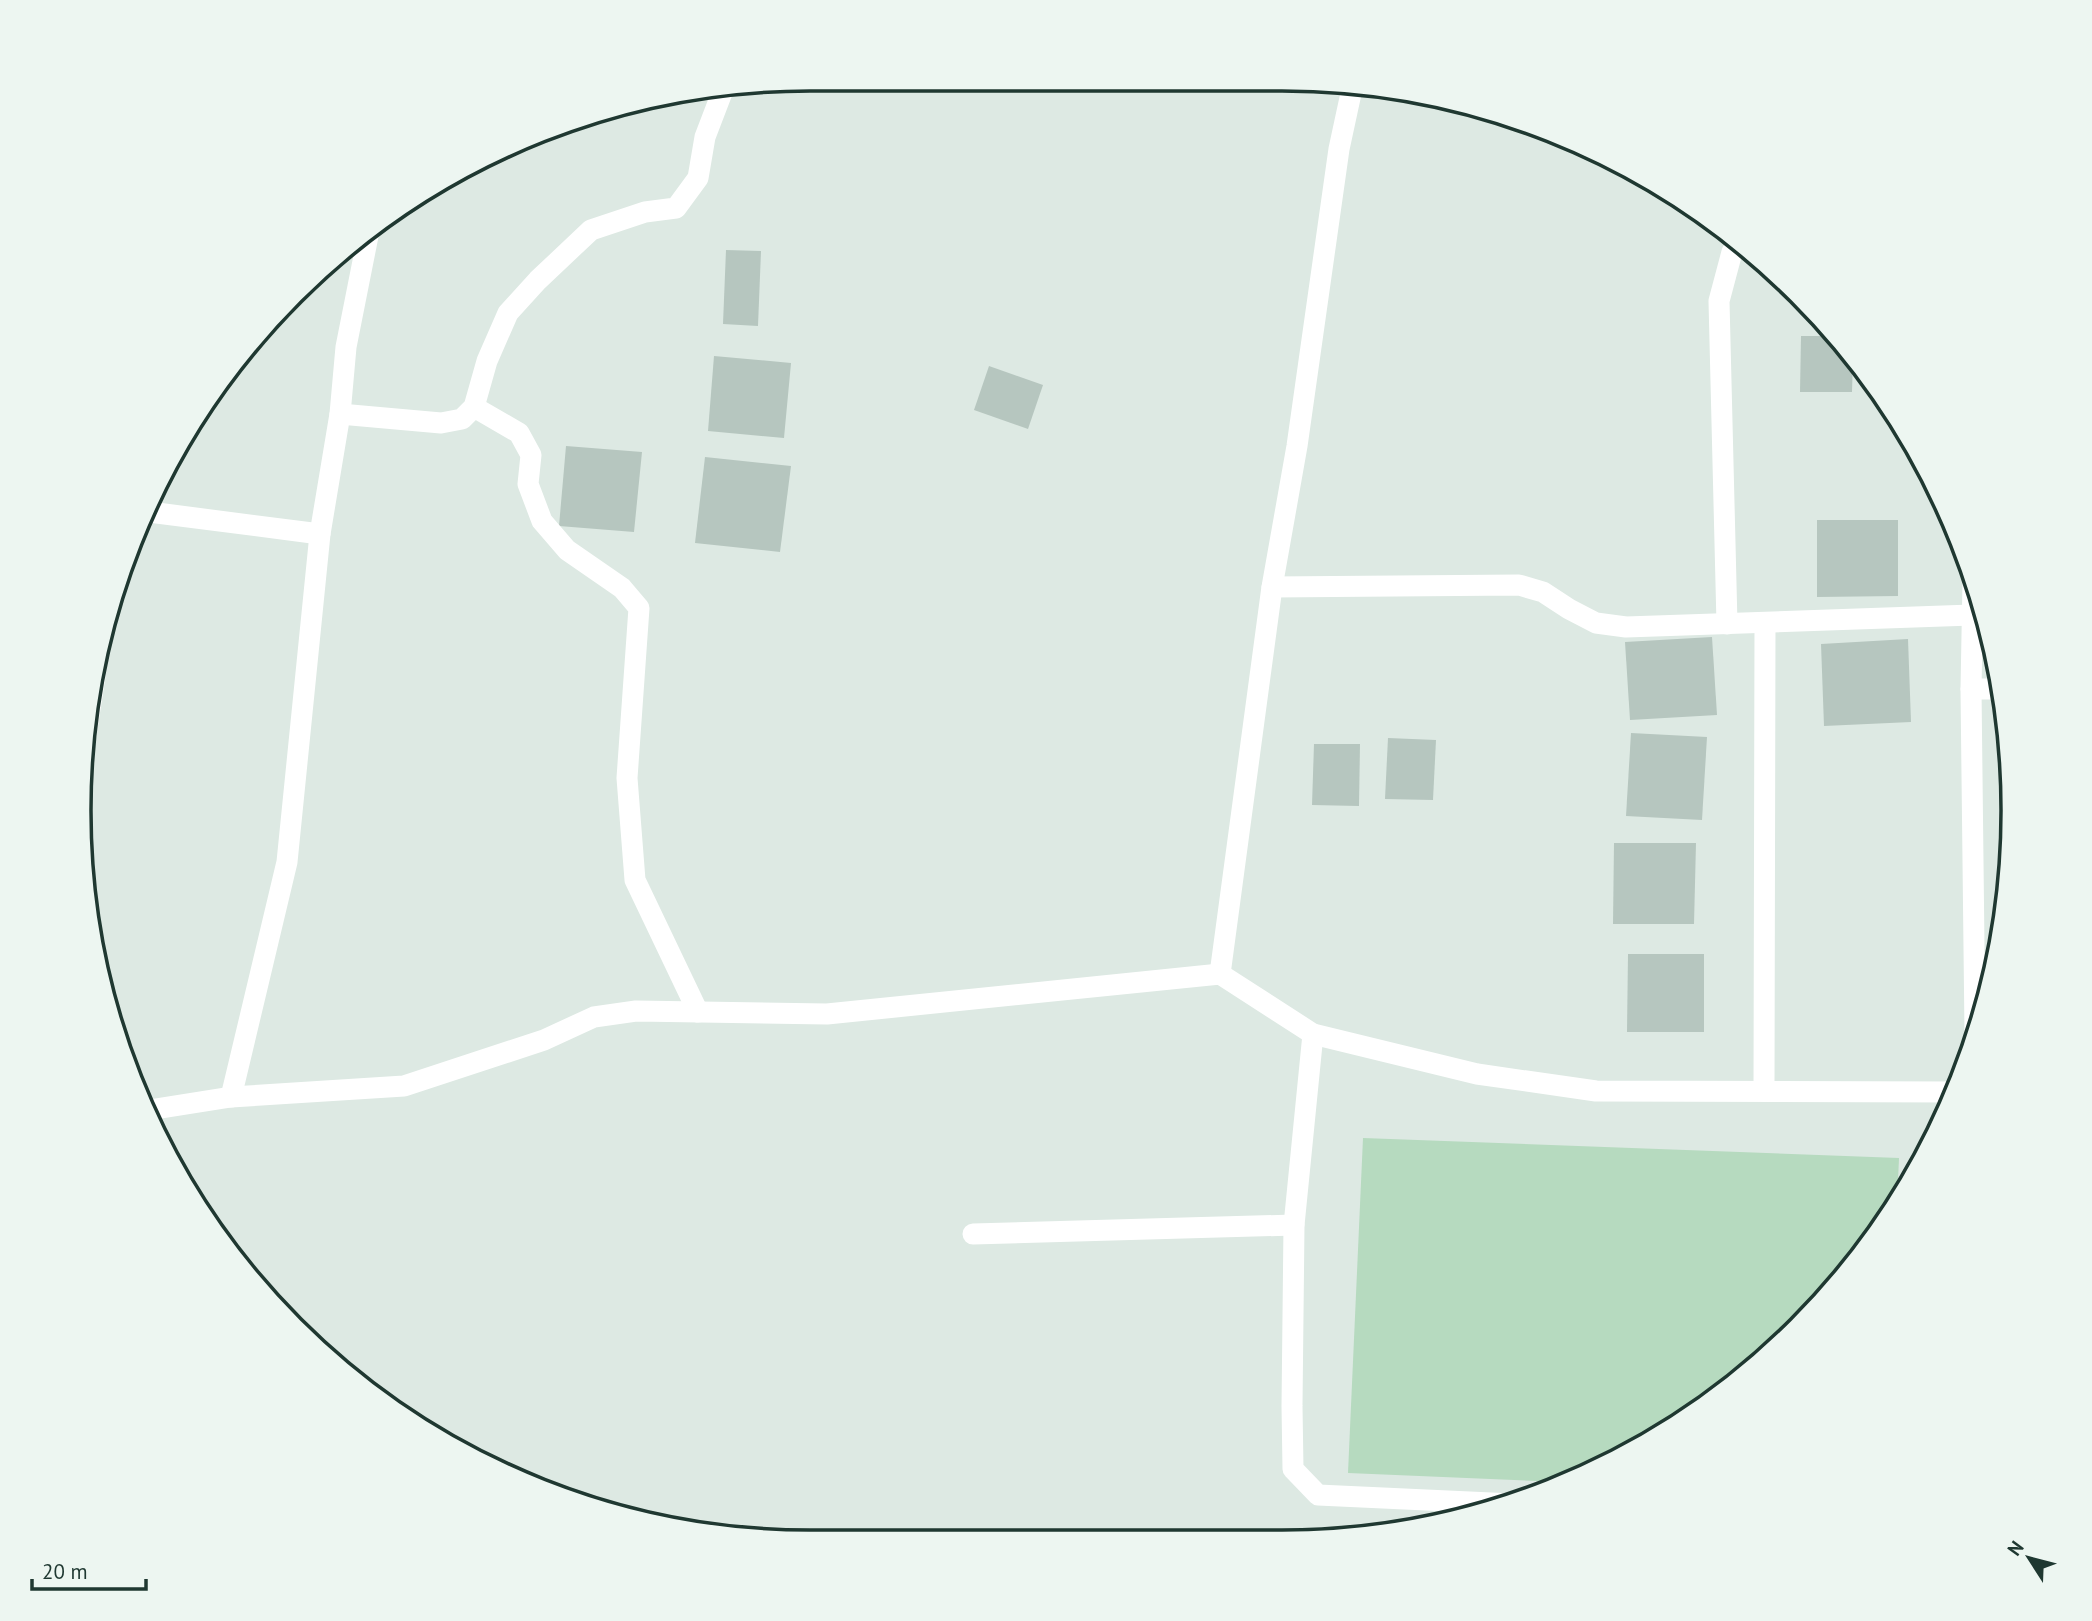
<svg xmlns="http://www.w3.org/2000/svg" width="2092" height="1621" viewBox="0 0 2092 1621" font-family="'PT Sans',sans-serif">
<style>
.green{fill:#b6dabf}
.building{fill:#b6c6bf}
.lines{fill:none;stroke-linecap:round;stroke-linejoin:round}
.minor{stroke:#fff;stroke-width:21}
.rim{fill:none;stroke:#1f3831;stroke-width:3.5}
</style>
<rect width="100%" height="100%" fill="#dde9e3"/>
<polygon class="green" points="1363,1138 1899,1158 1897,1204 1890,1217 1799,1328 1688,1419 1561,1482 1348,1473"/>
<g class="building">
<polygon points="726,250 761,251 758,326 723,324"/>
<polygon points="1801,336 1835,336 1853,358 1852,392 1800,392"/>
<polygon points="714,356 791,363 784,438 708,431"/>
<polygon points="989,366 1043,385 1028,429 974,410"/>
<polygon points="566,446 642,452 634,532 559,526"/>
<polygon points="705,457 791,466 780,552 695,543"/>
<polygon points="1817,520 1898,520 1898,596 1817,597"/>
<polygon points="1712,637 1717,715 1630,720 1625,642"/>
<polygon points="1908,639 1911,722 1824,726 1821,644"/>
<polygon points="1631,733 1707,737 1702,820 1626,816"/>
<polygon points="1388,738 1436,740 1433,800 1385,799"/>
<polygon points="1314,744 1360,744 1359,806 1312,805"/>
<polygon points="1614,843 1696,843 1694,924 1613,924"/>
<polygon points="1628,954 1704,954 1704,1032 1627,1032"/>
</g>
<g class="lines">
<g class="minor">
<polyline points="474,407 519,433 531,455 528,484 542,521 567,550 622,588 639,608 627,778 635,880 698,1012"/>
<polyline points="340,414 441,423 462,419 474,407 487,361 508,313 538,280 591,230 645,212 676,208 698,178 705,137 723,90"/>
<polyline points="149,512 320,534"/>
<polyline points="1973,581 1971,689 1975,1034"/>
<polyline points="1272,587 1519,585 1543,592 1569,609 1596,623 1626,627 1972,615"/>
<polyline points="1727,624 1719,301 1732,252 1741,242"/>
<polyline points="1971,689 2001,689"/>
<polyline points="80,774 97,663"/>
<polyline points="1220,974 1272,587 1297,446 1339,149 1353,84"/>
<polyline points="1313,1034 1294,1225 1292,1406 1293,1469 1318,1495 1513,1504"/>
<polyline points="1764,1091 1765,623"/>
<polyline points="231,1097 287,862 320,534 340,414 346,347 368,236"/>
<polyline points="149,1110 231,1097 404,1086 544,1040 594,1017 636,1011 827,1014 1220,974 1313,1034 1477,1074 1596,1091 1957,1092"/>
<polyline points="973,1234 1294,1225"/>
</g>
</g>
<path d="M0 0H2092V1621H0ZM810 91H1282A719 719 0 0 1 2001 810V811A719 719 0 0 1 1282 1530H810A719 719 0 0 1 91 811V810A719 719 0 0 1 810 91Z" fill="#edf6f1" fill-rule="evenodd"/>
<path class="rim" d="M810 91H1282A719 719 0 0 1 2001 810V811A719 719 0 0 1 1282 1530H810A719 719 0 0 1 91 811V810A719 719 0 0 1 810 91Z"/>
<g transform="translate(2029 1558) rotate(306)" stroke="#edf6f1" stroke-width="5" paint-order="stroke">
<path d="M0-5L12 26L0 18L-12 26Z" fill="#1f3831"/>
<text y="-10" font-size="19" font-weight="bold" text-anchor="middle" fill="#1f3831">N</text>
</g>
<path d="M32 1579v10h114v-10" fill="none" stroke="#1f3831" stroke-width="3.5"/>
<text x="42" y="1579" font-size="21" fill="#1f3831" stroke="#edf6f1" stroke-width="5" paint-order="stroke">20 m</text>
</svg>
